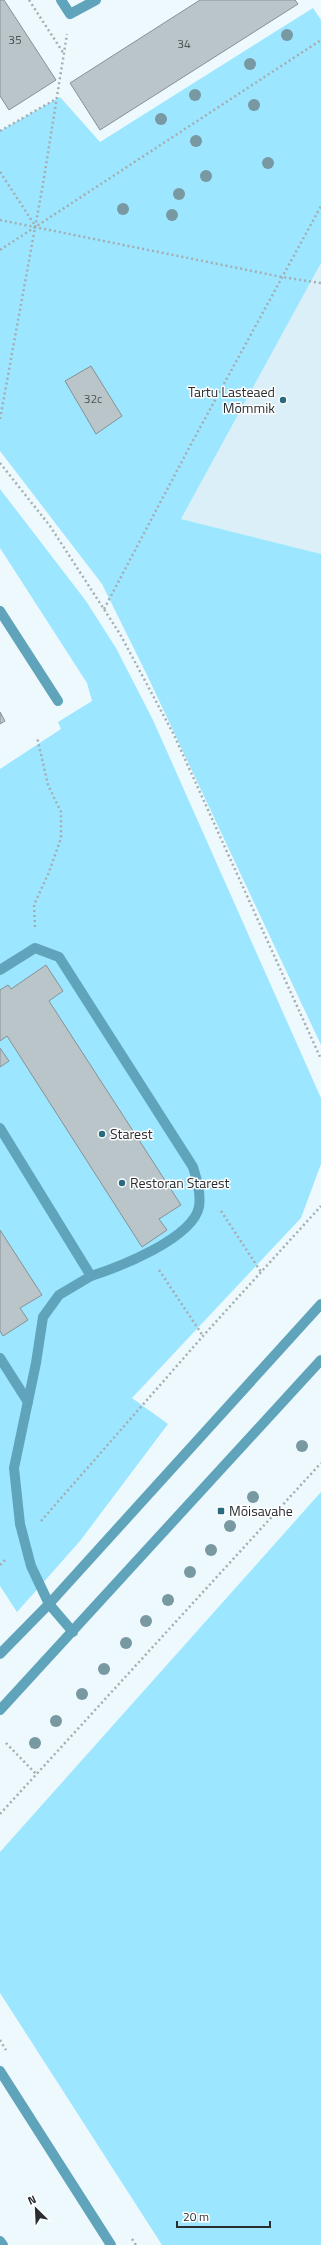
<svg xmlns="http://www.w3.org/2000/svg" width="321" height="2245" viewBox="0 0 321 2245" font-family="'Titillium Web',sans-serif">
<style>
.built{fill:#daeff7}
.green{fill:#9de6ff}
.building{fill:#b9c5c9;stroke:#869195}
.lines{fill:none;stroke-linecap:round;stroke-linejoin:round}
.path{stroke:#a4adb0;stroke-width:2.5;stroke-dasharray:2 3;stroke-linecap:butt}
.minor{stroke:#60a4bb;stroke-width:10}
.tree{fill:#7898a2}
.poi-dot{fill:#2a6b7f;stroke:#fff;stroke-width:1.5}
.labels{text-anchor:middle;stroke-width:3;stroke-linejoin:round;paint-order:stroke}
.number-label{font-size:12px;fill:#4d5356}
.poi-label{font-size:14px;fill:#292d2f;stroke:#fff;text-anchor:start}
</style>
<rect width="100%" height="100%" fill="#edf9fd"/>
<polygon class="built" points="321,263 321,554 181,519 311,281"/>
<g class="green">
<polygon points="313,8 321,20 321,263 181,519 321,554 321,1045 147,675 102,584 0,451 0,131 60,97 100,142"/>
<polygon points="0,489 86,601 116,648 153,720 321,1098 321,1164 301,1218 132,1398 168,1424 80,1541 17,1612 0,1586 0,769 61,729 58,722 92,701 87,683 0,548"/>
<polygon points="321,1492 321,2245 162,2245 0,1993 0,1852"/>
</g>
<g class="building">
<polygon points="0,0 4,0 56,80 9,110 0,96"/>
<polygon points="200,0 295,0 298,4 100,130 70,83"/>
<polygon points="91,366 122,416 96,434 65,381"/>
<polygon points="0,712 5,721 0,724"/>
<polygon points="46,965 63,991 49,1001 181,1205 159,1219 167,1230 142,1247 7,1036 0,1041 0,990 8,985 11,989"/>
<polygon points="0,1048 9,1061 0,1067"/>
<polygon points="0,1230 42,1295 20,1308 28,1320 3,1336 0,1331"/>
</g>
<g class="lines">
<g class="path">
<polyline points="29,0 64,54"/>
<polyline points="0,131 56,99"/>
<polyline points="0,172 36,227"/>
<polyline points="0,220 282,277 321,283"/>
<polyline points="0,250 321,40"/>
<polyline points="0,419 43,184 67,34"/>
<polyline points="0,463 50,526 120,634 174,735 321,1059"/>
<polyline points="104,609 190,446 321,206"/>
<polyline points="35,927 34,905 49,872 61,838 61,812 48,785 37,737"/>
<polyline points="221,1211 261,1272"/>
<polyline points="159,1270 203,1336"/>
<polyline points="41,1521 203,1336 321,1206"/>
<polyline points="0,1565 6,1559"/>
<polyline points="6,1743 36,1774"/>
<polyline points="0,1814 321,1463"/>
<polyline points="0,2040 6,2050"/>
<polyline points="132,2239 136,2245"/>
</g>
<g class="minor">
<polyline points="61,0 70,14 96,0"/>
<polyline points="0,611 58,701"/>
<path d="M0,970l35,-22 24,9 134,210c4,13 8,26 6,40 -7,32 -80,60 -108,69"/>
<polyline points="0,1128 91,1276 59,1295 43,1317 36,1363 14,1468 20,1524 31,1566 49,1604 73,1632"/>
<polyline points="0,1358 28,1402"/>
<polyline points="0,1654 49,1604 321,1304"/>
<polyline points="0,1710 321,1360"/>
<polyline points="0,2071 111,2245"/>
<polyline points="0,2241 3,2245"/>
</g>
</g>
<g class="tree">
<circle cx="287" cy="35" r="6"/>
<circle cx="250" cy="64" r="6"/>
<circle cx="195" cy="95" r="6"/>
<circle cx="254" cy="105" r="6"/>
<circle cx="161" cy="119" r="6"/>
<circle cx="196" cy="141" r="6"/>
<circle cx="268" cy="163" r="6"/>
<circle cx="206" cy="176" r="6"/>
<circle cx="179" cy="194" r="6"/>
<circle cx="123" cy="209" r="6"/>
<circle cx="172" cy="215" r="6"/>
<circle cx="302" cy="1446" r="6"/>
<circle cx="253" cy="1497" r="6"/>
<circle cx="230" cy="1526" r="6"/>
<circle cx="211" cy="1550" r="6"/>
<circle cx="190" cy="1572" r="6"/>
<circle cx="168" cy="1600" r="6"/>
<circle cx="146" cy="1621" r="6"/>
<circle cx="126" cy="1643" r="6"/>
<circle cx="104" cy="1669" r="6"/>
<circle cx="82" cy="1694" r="6"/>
<circle cx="56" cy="1721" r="6"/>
<circle cx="35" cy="1743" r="6"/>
</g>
<g class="poi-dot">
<circle cx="283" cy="400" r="4"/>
<circle cx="102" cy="1134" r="4"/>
<circle cx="122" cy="1183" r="4"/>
<rect x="217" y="1507" width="8" height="8" rx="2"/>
</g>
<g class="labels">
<g class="number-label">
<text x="15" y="44">35</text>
<text x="184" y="48">34</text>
<text x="93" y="403">32c</text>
</g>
<g class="poi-label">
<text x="275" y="397" text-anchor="end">Tartu Lasteaed<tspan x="275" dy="16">Mõmmik</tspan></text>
<text x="110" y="1139">Starest</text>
<text x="130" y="1188">Restoran Starest</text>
<text x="229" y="1516">Mõisavahe</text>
</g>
</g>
<g transform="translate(36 2209) rotate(336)" stroke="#ffffff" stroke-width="3" paint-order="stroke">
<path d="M0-3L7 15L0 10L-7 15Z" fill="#292d2f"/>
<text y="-6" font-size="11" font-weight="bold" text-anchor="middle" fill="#292d2f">N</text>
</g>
<path d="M177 2221v6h93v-6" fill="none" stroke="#292d2f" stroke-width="2"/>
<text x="183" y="2221" font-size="12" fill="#292d2f" stroke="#ffffff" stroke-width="3" paint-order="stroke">20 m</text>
</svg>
